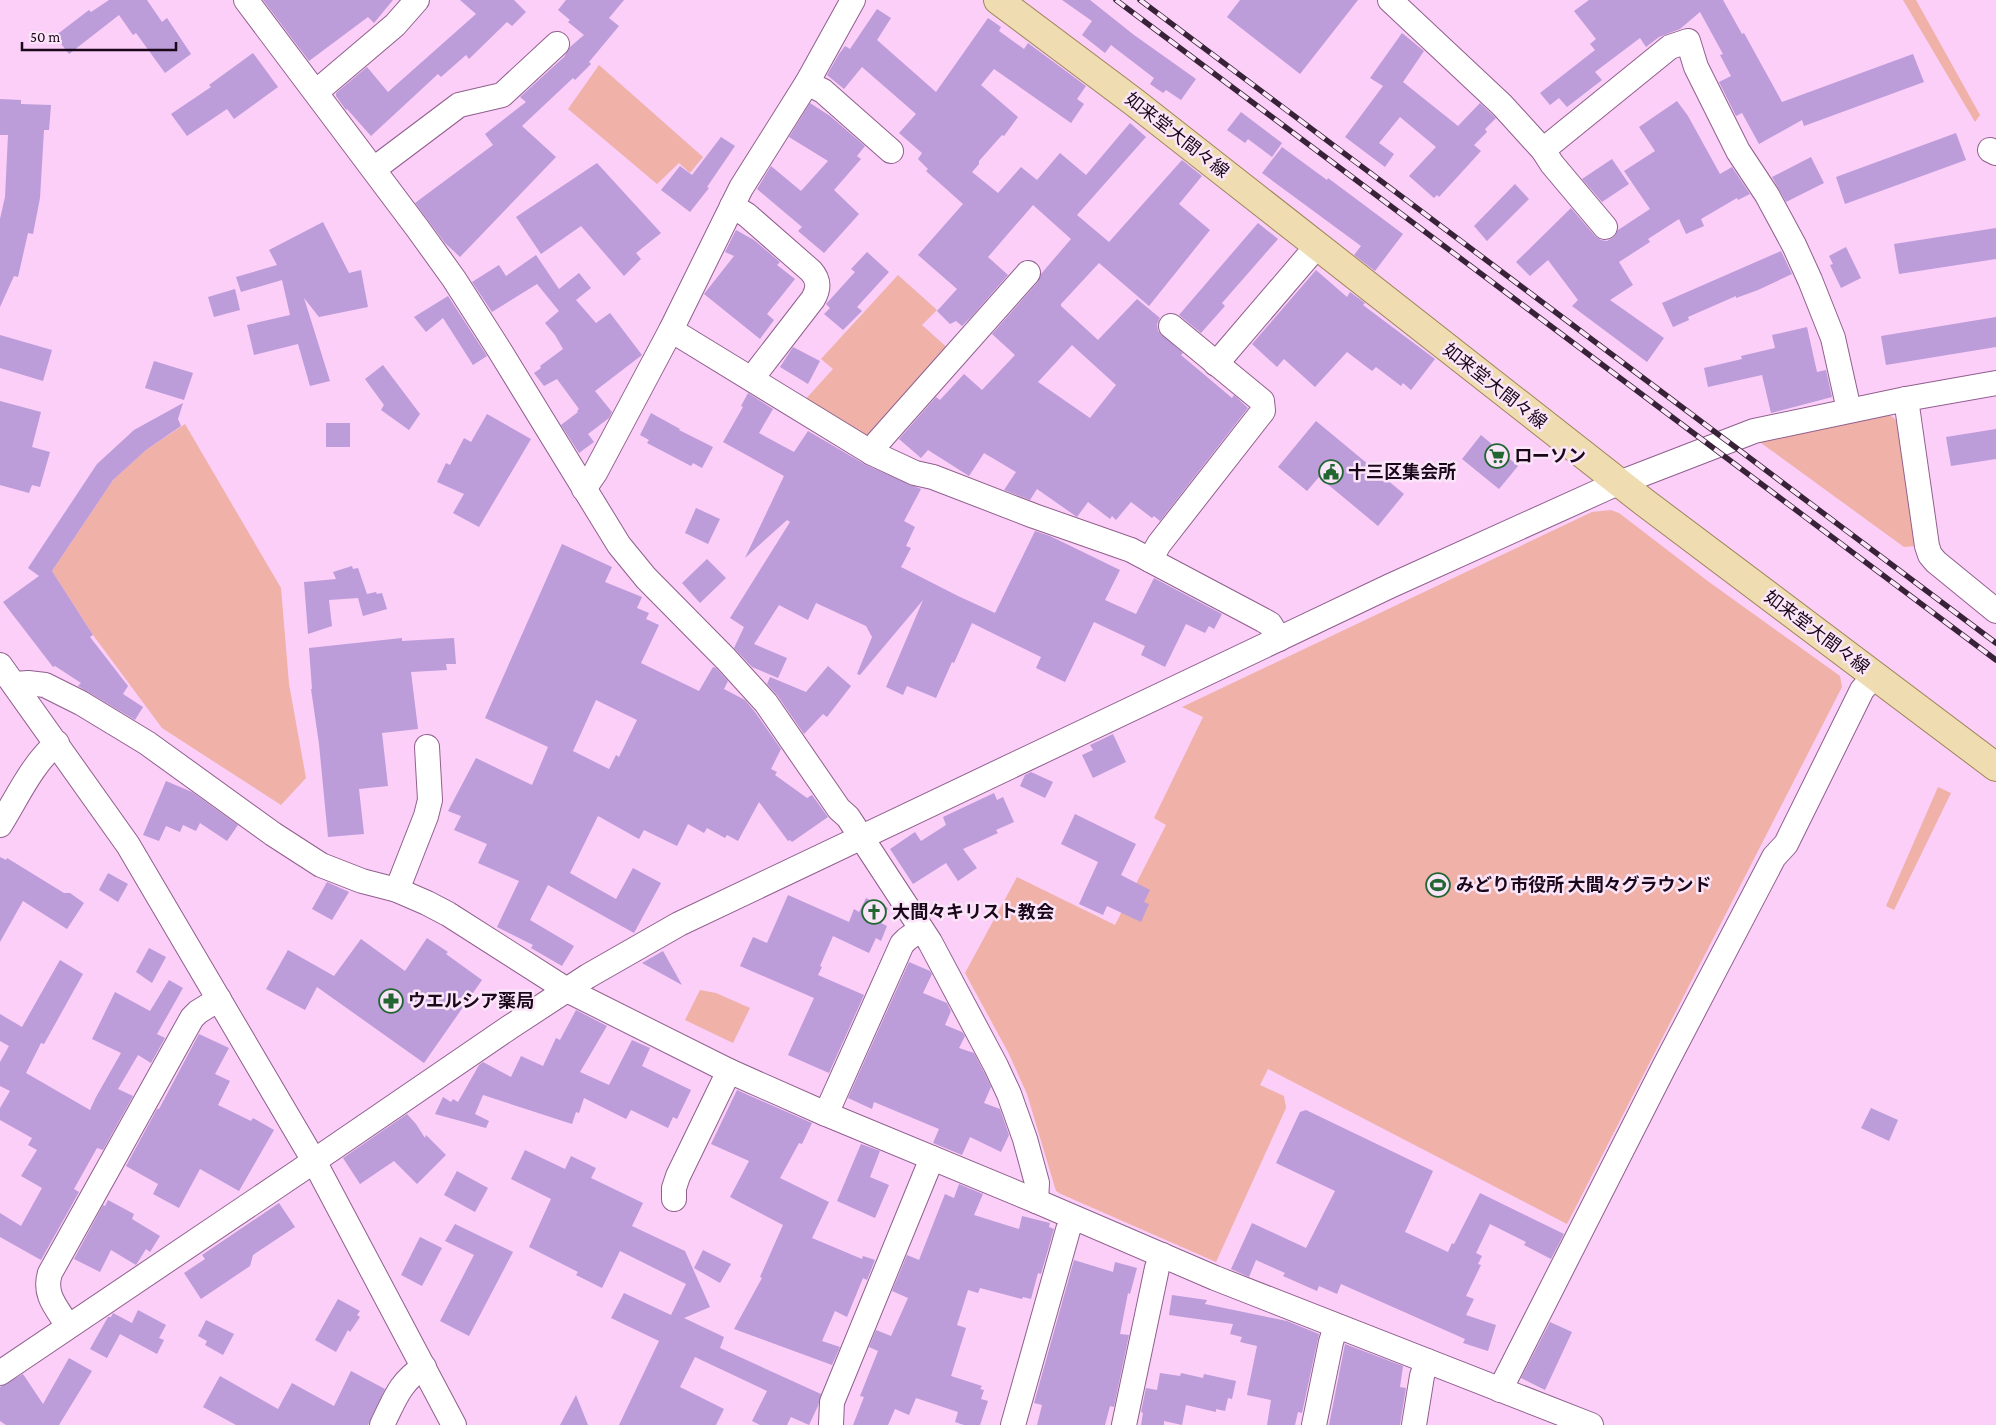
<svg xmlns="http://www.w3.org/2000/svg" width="1996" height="1425" viewBox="0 0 1996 1425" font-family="'Crimson Pro','Noto Sans JP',serif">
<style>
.green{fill:#efb1a8}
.building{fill:#bc9cd9;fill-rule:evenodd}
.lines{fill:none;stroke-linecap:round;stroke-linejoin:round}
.minor-casing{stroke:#905f8e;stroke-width:26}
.major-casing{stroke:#9e845a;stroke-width:30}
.minor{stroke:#fff;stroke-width:24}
.major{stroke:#efddb1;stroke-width:28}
.rail-casing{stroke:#382237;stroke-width:5.5}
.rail{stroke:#fbe5f9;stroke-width:4;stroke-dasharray:11;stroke-linecap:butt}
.labels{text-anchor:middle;stroke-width:5;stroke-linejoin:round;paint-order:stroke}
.street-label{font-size:18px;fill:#1a0719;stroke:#fbe5f9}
.poi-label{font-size:18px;font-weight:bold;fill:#1a0719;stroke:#fbe5f9;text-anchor:start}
</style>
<rect width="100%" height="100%" fill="#fbcff8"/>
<g class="green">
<polygon points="1903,0 1916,0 1980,115 1975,122"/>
<polygon points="599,65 703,157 690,173 679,163 657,184 568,109"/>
<polygon points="898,275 937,310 922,325 951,351 867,440 803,402 833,369 821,359"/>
<polygon points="1889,415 1894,418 1898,423 1916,546 1904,547 1757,440"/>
<polygon points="185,424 281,588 289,684 306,778 281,805 162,728 93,635 52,571 113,480 146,450"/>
<polygon points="1611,510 1619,513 1709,582 1840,676 1842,687 1567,1224 1268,1069 1260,1085 1284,1096 1286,1108 1216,1262 1061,1194 1056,1191 1053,1181 1027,1094 1008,1052 965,973 1017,877 1115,925 1166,825 1154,818 1203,717 1182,707 1592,512"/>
<polygon points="1938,787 1951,793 1894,910 1886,906"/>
<polygon points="700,990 716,993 750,1008 733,1043 685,1020"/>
</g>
<g class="building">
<polygon points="109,0 147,0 162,22 167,18 191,54 165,73 136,33 133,35 119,15 69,54 55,36 89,10 91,12"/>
<polygon points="263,0 393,0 374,23 368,17 309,61"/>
<polygon points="460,0 514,0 526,12 512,26 507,22 469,59 466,55 441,77 438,74 371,136 347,109 346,110 336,96 336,93 367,67 388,92 476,14"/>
<polygon points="566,0 624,0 609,18 619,26 589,62 591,64 575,80 573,78 522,126 556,157 460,257 445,243 415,203 493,145 485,134 526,102 520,97 564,57 570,47 584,35 568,22 570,20 558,10"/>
<polygon points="1062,0 1090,0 1134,35 1196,79 1181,100 1166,90 1163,93 1150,84 1154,78 1111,45 1105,53 1082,35 1092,21"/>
<polygon points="1240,0 1358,0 1300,74 1227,17"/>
<polygon points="1589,0 1723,0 1742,34 1744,33 1782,102 1913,54 1924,82 1804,126 1802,120 1759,144 1742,113 1736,116 1719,82 1731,76 1720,55 1723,54 1700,12 1680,29 1659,37 1646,47 1640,38 1595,72 1602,80 1567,107 1559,98 1550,105 1540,93 1595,50 1590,44 1596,39 1574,11"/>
<path d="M877,9l14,9 -14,22 59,52 52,-74 13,9 -2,4 25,18 4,-6 58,43 -9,13 7,5 -13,19 -77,-54 -13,16 37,32 -14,19 -2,-1 -23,26v3l-7,8 26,21 23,-26 16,13 23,-27 26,22 44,-52 16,14 -69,78 32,27 73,-82 20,16 -23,28 31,26 -61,76 -50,-43 -38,41v2l37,34 39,-41 23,19 -3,6 1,7 25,22 -2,2 51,43 2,-3 14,13 -88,113 -6,-5 -2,2 -21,-16 -15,18 -4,-4 -2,3 -22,-17 -11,15 -40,-28 -7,11 -26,-10 12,-18 -32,-19 -15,23 -41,-26 -7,8 -22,-19 37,-42 4,3 24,-26 18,16 33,-35 -23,-21 46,-52 3,-8 30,-35 -38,-34 -45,52 20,18 -36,41 -10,10 -6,-5 -6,3 -13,-13 20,-22 -39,-34 45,-51 -37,-33 2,-2 -10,-10 4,-6 -23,-20 17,-19 -54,-47 -18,22 -17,-14 12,-21 6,-8 5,3zM1072,345l44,40 -26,33 -52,-36z"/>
<polygon points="1402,33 1424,51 1403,82 1458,126 1480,103 1496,118 1485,129 1487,132 1474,145 1481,151 1439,197 1437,195 1434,198 1409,176 1436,147 1400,117 1379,143 1394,154 1385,167 1345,137 1383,86 1370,78"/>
<polygon points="253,53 278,87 234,119 227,109 187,136 171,114 211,87 209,85"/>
<polygon points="0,99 21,100 21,104 51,105 49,130 44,130 40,198 33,234 28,233 18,277 14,276 0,307 0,219 5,197 8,135 0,135"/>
<polygon points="1677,101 1688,116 1720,174 1732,167 1750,194 1738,200 1737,198 1701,219 1704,226 1686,234 1679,219 1648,239 1650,242 1619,262 1633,285 1610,300 1664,338 1647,362 1572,306 1578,300 1548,260 1530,276 1516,262 1571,208 1595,236 1601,240 1607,241 1614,237 1618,230 1650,209 1624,171 1655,151 1639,127"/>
<polygon points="810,103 830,116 865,146 857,156 861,159 834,190 859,214 824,253 798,231 802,227 757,189 771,166 801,191 828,161 789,137"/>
<polygon points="1241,112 1282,143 1272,157 1248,139 1245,143 1227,130"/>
<polygon points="1956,133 1966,160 1845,204 1836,177"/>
<polygon points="721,137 735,146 707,187 709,188 690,212 661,190 680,166 692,175"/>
<polygon points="1282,147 1327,180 1328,178 1403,234 1375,271 1354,255 1361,246 1262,173"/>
<polygon points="1811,157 1824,183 1786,202 1772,177"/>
<polygon points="1612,159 1629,184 1602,202 1582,179"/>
<polygon points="597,163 661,233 636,253 641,259 624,276 581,226 541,254 516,217"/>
<polygon points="1515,184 1529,199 1487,241 1474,226"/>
<polygon points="323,222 349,273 361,270 368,307 319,317 304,298 330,381 310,386 298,344 254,355 247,325 290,315 282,280 241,292 236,277 277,265 269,250"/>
<polygon points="1258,223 1278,239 1222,303 1225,306 1201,333 1179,315"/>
<polygon points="1996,228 1996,259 1899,274 1894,244"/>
<polygon points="736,230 754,240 780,262 777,265 795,279 767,314 774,320 760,339 704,294 734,256 725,252"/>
<polygon points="1846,247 1861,278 1841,288 1830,265 1833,264 1829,256"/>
<polygon points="1781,251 1792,274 1758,290 1736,298 1736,296 1688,317 1689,320 1673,327 1662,303"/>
<polygon points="867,252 889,272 857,307 862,311 843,330 824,314 830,308 826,304 855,272 851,269"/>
<polygon points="536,255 559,289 579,273 591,288 576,300 596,323 610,313 642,355 595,391 612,412 609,418 588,434 594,442 579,453 561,425 578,412 577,411 579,409 557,379 544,386 534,373 541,368 540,366 563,349 555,335 545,323 559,311 537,284 492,312 472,282 499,265 506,276"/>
<polygon points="1316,270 1347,297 1350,292 1361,300 1365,303 1363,305 1435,359 1411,390 1403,383 1401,386 1376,367 1372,371 1347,352 1315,387 1284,359 1277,367 1252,344"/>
<polygon points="235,289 240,310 214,317 208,297"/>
<polygon points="448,296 487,356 473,365 443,318 426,332 414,317"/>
<polygon points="1996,317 1996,347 1886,365 1881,336"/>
<polygon points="1807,327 1817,372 1826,370 1832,397 1771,413 1762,375 1708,387 1704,368 1742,359 1741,356 1775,348 1772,335"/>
<polygon points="0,335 52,350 43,381 0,368"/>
<polygon points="793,347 820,361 808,384 780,367"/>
<polygon points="154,361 193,373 184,400 145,388"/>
<polygon points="383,365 420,414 409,430 381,410 384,405 365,379"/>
<polygon points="748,393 773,409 759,433 794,452 808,431 866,465 921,489 904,521 915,527 906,546 911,548 901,567 958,596 995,613 1035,531 1050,536 1120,570 1105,600 1136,614 1154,578 1222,614 1214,629 1209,626 1205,633 1186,624 1165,667 1141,655 1145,646 1094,622 1065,682 1036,668 1041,657 972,623 954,663 952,662 936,698 907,686 903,695 886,687 923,600 860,675 857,674 872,637 866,626 816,603 808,620 779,605 754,644 787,658 778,678 752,667 734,648 744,627 730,618 790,522 787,520 745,558 784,476 723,442 743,407 741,406"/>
<polygon points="0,401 41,412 32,447 50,452 40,487 32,485 29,493 0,485"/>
<polygon points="183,403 178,419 181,426 146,450 113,480 52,571 93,635 90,637 128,686 123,694 143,707 135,720 78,686 81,683 55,666 53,667 3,602 39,576 28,568 97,464 134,430"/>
<polygon points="651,413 680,429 679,430 713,447 702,468 693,463 691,466 647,443 649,440 640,435"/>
<polygon points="487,414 531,439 479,527 453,513 464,494 437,482 446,463 450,465 464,438 471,442"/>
<polygon points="1316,421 1404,494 1378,526 1319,477 1307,491 1278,467"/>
<rect x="326" y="423" width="24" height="24"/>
<polygon points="1996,429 1996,459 1951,466 1946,437"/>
<polygon points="1481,435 1518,466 1499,489 1462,459"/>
<polygon points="696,508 720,519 708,544 685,533"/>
<path d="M562,544l50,23 -7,15 37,15 -5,11 12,5 -3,6 13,6 -18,38 58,28 14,-24 3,1 12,13 -4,8 21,11 10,12 26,37 -10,20 6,3 -2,3 32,23 5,-3 16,22 -36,25 -2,-2 -2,1 -29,-39 -21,39 -11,-6 -2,3 -18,-10 -3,5 -16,-9 -11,22 -33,-16 -5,9 -41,-23 -28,57 46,26 17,-31 28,15 -27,50 -86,-48 -18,35 44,26 -12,20 -31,-18 2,-3 -36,-18 22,-46 -41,-18 9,-19 -33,-14 7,-14 -13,-5 28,-53 56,27 16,-38 -63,-29zM596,700l41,20 -18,37 -3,-2 -7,14 -36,-18z"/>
<polygon points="707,559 726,578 700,603 682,583"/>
<polygon points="352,566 353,569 358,568 367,594 376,592 377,594 382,593 387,609 363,616 358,598 329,600 332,626 308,634 304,582 336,579 333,572"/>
<polygon points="402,638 402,641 454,638 456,664 446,664 447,670 411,672 418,729 382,733 388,786 359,789 364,834 328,837 319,744 311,689 312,689 309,648"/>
<polygon points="828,666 851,686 827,717 823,714 804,734 777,695 767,684 770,677 806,692"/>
<polygon points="1113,734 1126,762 1093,778 1082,755 1093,750 1090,745"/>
<polygon points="1031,772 1053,782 1045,798 1020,786 1025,775"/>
<polygon points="166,781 192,792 238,825 227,841 200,823 196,831 183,825 180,832 166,826 159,841 143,835"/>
<polygon points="994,793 997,800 1003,797 1014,822 996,830 998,833 963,849 977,868 958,881 946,863 913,884 890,849 915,832 921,841 946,825 943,817"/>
<polygon points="1075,814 1136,844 1121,875 1150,890 1144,902 1149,904 1141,922 1107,906 1103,915 1079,904 1098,862 1061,844"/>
<polygon points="0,857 6,860 7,858 64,893 70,893 84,903 67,929 23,901 0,942"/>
<polygon points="108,873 128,884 118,902 99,890"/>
<polygon points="327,882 349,892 332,920 312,909"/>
<polygon points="788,895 849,922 854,909 859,912 866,898 888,908 881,923 887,926 881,941 876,938 869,953 833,936 820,966 822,967 818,975 864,995 829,1073 788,1055 814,998 740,966 753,937 767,943"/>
<polygon points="427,938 448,952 446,954 482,980 424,1063 317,987 305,1010 266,989 288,950 334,976 361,939 405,971"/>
<polygon points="149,948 166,957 152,983 136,972"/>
<polygon points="663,951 682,985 642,963"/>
<polygon points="60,960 83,974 44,1044 41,1043 26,1073 90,1110 96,1097 121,1053 92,1039 115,992 150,1011 169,980 183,988 157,1034 165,1038 151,1063 138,1055 118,1089 133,1096 103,1150 97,1148 74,1189 79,1192 41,1260 0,1237 0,1213 21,1226 42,1188 21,1176 37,1150 28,1145 32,1138 0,1120 0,1108 10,1091 0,1086 0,1062 9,1046 0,1041 0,1014 22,1027"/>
<polygon points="909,962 930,971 932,974 923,993 947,1003 951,1011 945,1025 962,1032 965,1036 959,1048 974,1053 984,1072 991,1087 984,1103 1000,1109 1009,1135 1001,1152 970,1137 962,1155 933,1143 939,1129 874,1102 872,1109 848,1098"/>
<polygon points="576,1010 607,1026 580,1072 609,1085 632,1040 650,1048 642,1066 691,1090 677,1119 673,1117 668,1128 631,1110 626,1119 584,1098 579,1113 576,1112 572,1124 483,1095 475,1114 489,1121 486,1128 435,1114 443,1097 451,1102 453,1099 458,1102 479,1065 483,1062 511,1077 521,1056 543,1066 556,1038 560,1040"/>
<polygon points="199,1034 229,1048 215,1074 230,1081 218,1105 251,1121 253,1118 274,1130 239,1191 200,1169 179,1208 153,1194 158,1184 126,1166 157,1109 159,1109"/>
<polygon points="737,1090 812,1123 802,1144 799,1143 780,1178 829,1202 812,1238 862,1259 863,1256 875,1260 867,1280 863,1278 847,1317 835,1311 822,1341 840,1347 832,1365 734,1329 762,1278 760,1277 783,1225 730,1197 749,1161 711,1144"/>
<polygon points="1871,1108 1898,1120 1889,1141 1861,1128"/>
<polygon points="1306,1110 1433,1171 1405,1232 1448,1252 1452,1243 1454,1244 1480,1193 1564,1234 1551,1259 1524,1245 1526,1242 1490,1224 1476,1253 1482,1256 1478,1264 1481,1265 1466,1296 1474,1299 1466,1315 1496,1325 1488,1351 1463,1343 1465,1339 1341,1284 1337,1294 1319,1286 1317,1291 1283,1276 1285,1273 1256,1260 1249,1277 1231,1269 1252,1223 1306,1248 1335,1191 1276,1163 1300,1112"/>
<polygon points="407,1114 416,1124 425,1138 426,1135 446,1155 417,1184 394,1161 360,1184 343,1158"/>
<polygon points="861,1144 880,1151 870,1177 889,1185 875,1218 837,1201"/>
<polygon points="525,1150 565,1169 571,1156 596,1168 591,1178 643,1203 632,1226 685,1251 710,1307 684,1318 724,1337 720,1348 821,1394 818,1406 809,1425 791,1417 787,1425 760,1425 752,1421 767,1391 695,1357 680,1387 724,1409 716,1425 619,1425 659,1341 611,1318 624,1293 671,1315 686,1284 620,1251 602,1288 576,1275 578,1272 529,1247 551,1199 511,1179"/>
<polygon points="457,1171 488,1188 475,1212 444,1195"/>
<polygon points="959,1184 983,1194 974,1215 1019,1229 1022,1216 1050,1223 1049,1227 1054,1229 1041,1274 1038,1273 1031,1299 1023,1297 1022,1299 980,1288 978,1293 968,1290 957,1325 966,1328 951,1376 982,1386 980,1389 984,1390 981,1399 988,1401 980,1425 964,1425 955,1422 958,1412 916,1398 909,1415 895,1409 888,1425 853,1425 864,1397 860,1396 878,1351 869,1347 876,1330 891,1336 908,1298 892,1291 907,1255 919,1260 945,1194 954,1198"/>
<polygon points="108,1200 134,1214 132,1219 160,1236 150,1252 146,1249 136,1265 111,1250 100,1272 74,1259 103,1205 105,1206"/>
<polygon points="279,1203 295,1227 253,1255 250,1266 201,1299 184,1273 205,1259 202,1255"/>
<polygon points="455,1224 513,1252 469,1336 440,1321 474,1255 445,1241"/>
<polygon points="420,1237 442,1248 422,1286 401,1275"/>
<polygon points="703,1250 731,1264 720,1283 694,1268"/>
<polygon points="1074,1260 1113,1272 1115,1262 1137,1268 1130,1294 1128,1293 1120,1334 1129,1335 1114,1407 1110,1406 1105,1425 1037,1425 1042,1405 1034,1403"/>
<polygon points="1172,1295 1207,1300 1205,1304 1287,1321 1319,1334 1302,1413 1298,1412 1295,1425 1267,1425 1271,1400 1247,1395 1257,1346 1240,1342 1242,1337 1230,1334 1233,1324 1169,1315"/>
<polygon points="338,1299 360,1311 357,1315 360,1317 350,1332 348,1330 336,1352 315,1340"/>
<polygon points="138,1310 166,1325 159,1338 164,1340 157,1354 120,1334 107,1358 90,1349 108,1317 111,1317 113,1313 132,1323"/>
<polygon points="206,1320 234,1334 223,1355 205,1345 207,1341 198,1336"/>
<polygon points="1550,1322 1572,1332 1545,1390 1521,1378"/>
<polygon points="1345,1344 1403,1366 1400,1387 1406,1388 1400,1425 1329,1425"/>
<polygon points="69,1358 92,1371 59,1425 6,1425 0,1421 0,1387 23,1374 43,1404"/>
<polygon points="351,1371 385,1389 368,1425 236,1425 203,1407 220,1376 278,1409 292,1383 334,1406"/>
<polygon points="1160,1373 1180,1376 1181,1373 1203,1378 1204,1374 1236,1381 1232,1399 1228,1398 1225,1411 1216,1409 1216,1412 1186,1405 1182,1425 1164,1421 1164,1425 1141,1425 1143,1413 1141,1412 1146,1388 1157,1390"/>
<polygon points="576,1395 588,1425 560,1425"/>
</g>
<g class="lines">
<g class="minor-casing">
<g id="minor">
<polyline points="246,0 418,229 454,279 500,351 619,545 646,578 726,659 766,703 839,809 848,817 930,942 996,1066 1009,1094 1025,1139 1037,1183 1036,1201"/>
<polyline points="1390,0 1502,105 1543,150 1670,47 1688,41 1696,67 1738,151 1767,195 1794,245 1810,280 1833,338 1849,410"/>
<polyline points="807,83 823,91 891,151"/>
<polyline points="316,92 395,25 417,0"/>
<polyline points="1543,150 1552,164 1605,227"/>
<polyline points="1990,150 1996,153"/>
<polyline points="374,169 459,105 502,95 557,44"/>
<path d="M732,206l15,9 64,56c8,9 8,18 2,28l-61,79"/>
<polyline points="671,330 872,453 915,473 933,477 1034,516 1131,550 1263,620 1270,624 1279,639"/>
<polyline points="1216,364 1317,246"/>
<polyline points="1906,399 1927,546 1930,555 1936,562 1996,611"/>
<polyline points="872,453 878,442 1028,273"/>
<polyline points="584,489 595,473 671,330 741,188 807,83 853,0"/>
<polyline points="1150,560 1159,544 1263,411 1262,401 1171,326"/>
<polyline points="0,665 128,845 314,1161 454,1425"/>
<polyline points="15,684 28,683 45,685 81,703 147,743 273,834 321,865 362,881 397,890 427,903 448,914 567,990 729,1071 826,1114 1036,1201 1215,1278 1591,1425"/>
<path d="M0,825c17,-27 32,-61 57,-82"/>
<polyline points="397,890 426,816 430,800 427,747"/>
<polyline points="826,1114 902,944 907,939 921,929"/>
<polyline points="674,1199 674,1188 678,1176 729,1071"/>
<path d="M68,1326c-11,-18 -25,-31 -18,-53l142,-255 6,-6 21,-13"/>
<polyline points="0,1373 298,1172 510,1027 588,976 679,924 1390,586 1609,487 1754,431 1906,399 1996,383"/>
<polyline points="1500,1390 1664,1067 1774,857 1786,844 1862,690 1875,675"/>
<polyline points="831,1424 832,1402 932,1158"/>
<path d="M382,1425c12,-24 18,-44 42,-58"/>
<polyline points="1013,1425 1068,1230 1074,1218"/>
<polyline points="1124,1425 1157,1268 1162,1255"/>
<polyline points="1314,1425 1331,1342 1336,1326"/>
<polyline points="1414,1425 1422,1376 1427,1361"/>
</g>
</g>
<g class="major-casing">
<polyline id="major" points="998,0 1134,102 1644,502 1996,767"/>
</g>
<use href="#minor" class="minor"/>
<use href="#major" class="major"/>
<g class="rail-casing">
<g id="rail">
<polyline points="1116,0 1996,660"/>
<polyline points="1140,0 1996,643"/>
</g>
</g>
<use href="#rail" class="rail"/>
</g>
<defs>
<g id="supermarket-ring" transform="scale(1.25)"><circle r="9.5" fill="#fbe5f9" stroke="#226732" stroke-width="1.5"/><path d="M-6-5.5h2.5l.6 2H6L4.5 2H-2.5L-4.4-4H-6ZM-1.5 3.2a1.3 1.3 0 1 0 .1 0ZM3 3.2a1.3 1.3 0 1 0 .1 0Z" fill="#226732"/></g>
<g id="civic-ring" transform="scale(1.25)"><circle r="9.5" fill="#fbe5f9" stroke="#226732" stroke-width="1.5"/><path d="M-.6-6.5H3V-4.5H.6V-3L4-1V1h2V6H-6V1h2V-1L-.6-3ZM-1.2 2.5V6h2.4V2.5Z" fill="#226732"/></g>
<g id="stadium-ring" transform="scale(1.25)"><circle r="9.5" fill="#fbe5f9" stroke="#226732" stroke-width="1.5"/><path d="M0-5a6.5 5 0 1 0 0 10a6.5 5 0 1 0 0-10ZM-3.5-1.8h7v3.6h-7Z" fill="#226732"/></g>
<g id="church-ring" transform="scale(1.25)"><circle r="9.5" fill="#fbe5f9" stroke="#226732" stroke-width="1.5"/><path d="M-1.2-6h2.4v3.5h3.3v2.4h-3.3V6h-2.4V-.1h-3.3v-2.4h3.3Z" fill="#226732"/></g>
<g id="pharmacy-ring" transform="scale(1.25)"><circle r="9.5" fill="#fbe5f9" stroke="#226732" stroke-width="1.5"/><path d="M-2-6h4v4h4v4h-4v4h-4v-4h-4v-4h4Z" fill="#226732"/></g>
</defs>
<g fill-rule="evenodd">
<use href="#supermarket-ring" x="1497" y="456"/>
<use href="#civic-ring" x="1331" y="472"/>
<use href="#stadium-ring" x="1438" y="885"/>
<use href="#church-ring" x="874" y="912"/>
<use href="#pharmacy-ring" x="391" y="1001"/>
</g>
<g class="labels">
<g class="street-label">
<text transform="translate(1177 135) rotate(38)" y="6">如来堂大間々線</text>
<text transform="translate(1495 386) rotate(38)" y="6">如来堂大間々線</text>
<text transform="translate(1817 632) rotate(37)" y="6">如来堂大間々線</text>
</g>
<g class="poi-label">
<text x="1514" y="462">ローソン</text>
<text x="1348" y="478">十三区集会所</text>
<text x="1456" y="891">みどり市役所 大間々グラウンド</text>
<text x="892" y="918">大間々キリスト教会</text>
<text x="408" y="1007">ウエルシア薬局</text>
</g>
</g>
<path d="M22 42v8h154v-8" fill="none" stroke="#1a0719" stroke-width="2.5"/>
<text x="30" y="42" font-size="15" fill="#1a0719" stroke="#fbe5f9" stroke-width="4" paint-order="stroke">50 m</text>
</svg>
